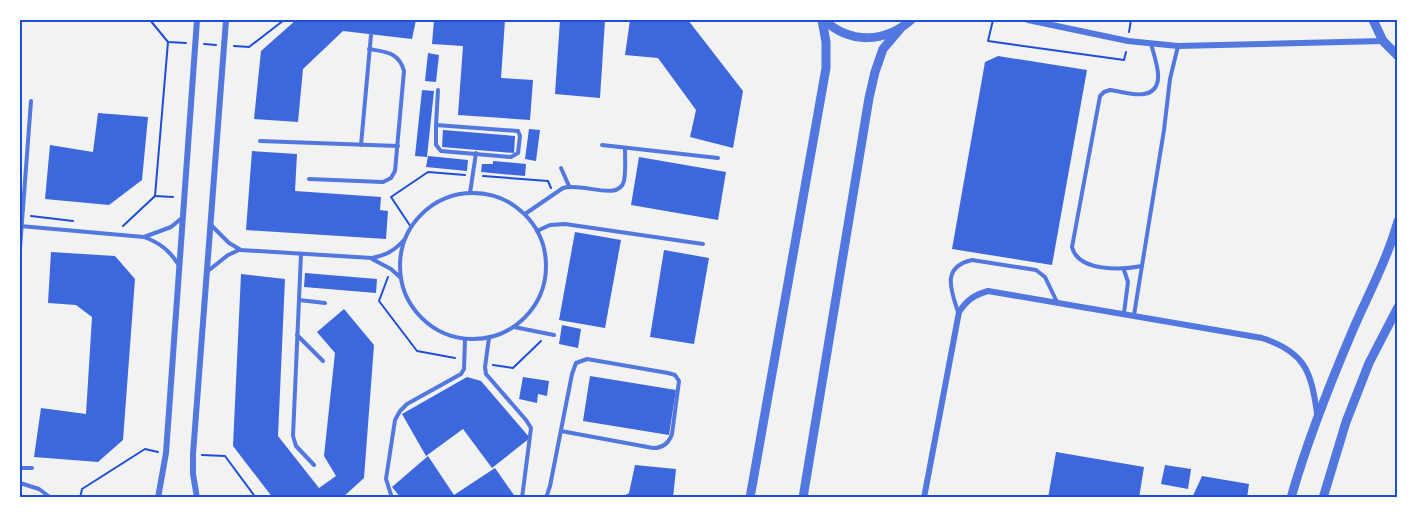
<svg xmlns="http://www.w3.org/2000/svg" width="1417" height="517" viewBox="0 0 1417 517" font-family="'Fira Sans',sans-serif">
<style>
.building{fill:#3d67dc}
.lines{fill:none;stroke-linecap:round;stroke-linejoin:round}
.path{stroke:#1d4ed8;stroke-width:2}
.service{stroke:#5277de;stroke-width:4}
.minor{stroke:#5277de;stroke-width:6}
.tertiary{stroke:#5277de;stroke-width:9}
.neatline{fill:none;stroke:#1d4ed8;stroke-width:2}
</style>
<rect width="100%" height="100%" fill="#f2f2f2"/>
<g class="building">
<polygon points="296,20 416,20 412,39 343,31 303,69 298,122 254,119 261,51"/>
<polygon points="434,20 505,20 501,78 533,80 530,120 458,115 463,46 432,44"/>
<polygon points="560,20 605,20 600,98 555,94"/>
<polygon points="630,20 688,20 743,91 733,148 690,137 696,110 658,58 625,55"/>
<polygon points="428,53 439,55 436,82 425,81"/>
<polygon points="998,56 1087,70 1052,265 952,249 985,62"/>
<polygon points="422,90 434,91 427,157 415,156"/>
<polygon points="98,113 148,117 142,180 109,205 45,199 50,145 93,152"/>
<polygon points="529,129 540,130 536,161 525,159"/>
<polygon points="443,130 515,136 514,153 442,147"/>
<polygon points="252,151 297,154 295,191 381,197 380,210 388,211 386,239 246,230"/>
<polygon points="428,156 468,160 467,171 426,167"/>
<polygon points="639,157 726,172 718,220 631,205"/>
<polygon points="493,161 526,164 525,176 481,172 482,164 493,164"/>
<polygon points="575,232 621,240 605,328 559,320"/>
<polygon points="664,250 709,258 694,344 650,337"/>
<polygon points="51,252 115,256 135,279 123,440 98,462 34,457 41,408 86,414 92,317 76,305 48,303"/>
<polygon points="305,273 377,279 376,293 304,287"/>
<polygon points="241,274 285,279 278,436 319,488 336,476 324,456 335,353 317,332 344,309 374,345 364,478 342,498 273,498 233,446"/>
<polygon points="562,325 581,329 578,348 559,344"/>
<polygon points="590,376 676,390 669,435 583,421"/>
<polygon points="467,377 481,381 530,438 492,468 463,429 426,456 402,414"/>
<polygon points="523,377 549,381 547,396 538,394 537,403 519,399"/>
<polygon points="1056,452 1144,467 1139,498 1048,498"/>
<polygon points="428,456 454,495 495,468 516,498 401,498 392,487"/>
<polygon points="635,465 676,469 673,498 621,498 629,493"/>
<polygon points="1165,465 1191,469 1188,489 1161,484"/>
<polygon points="1202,476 1249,484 1247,498 1192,498"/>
</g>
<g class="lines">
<g class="path">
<polyline points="150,20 168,42 186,43"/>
<polyline points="993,20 988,41 1124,60 1126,52"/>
<polyline points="1129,32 1131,20"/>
<polyline points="204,44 216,45"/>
<polyline points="234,46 249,47 284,20"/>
<polyline points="483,176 548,181 551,188"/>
<polyline points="155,196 173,197"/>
<polyline points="31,216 73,221"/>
<polyline points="123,226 155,196 168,42"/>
<polyline points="411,227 391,197 428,172 465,175"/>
<polyline points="388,277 379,301 417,351 455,358"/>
<polyline points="493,365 513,368 541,341"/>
<polyline points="202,455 225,456 256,498"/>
<polyline points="80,498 82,489 145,449 158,452"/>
</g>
<g class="service">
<polygon points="436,125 518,131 520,136 518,153 511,157 441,151 436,145"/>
<polyline points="436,125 438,90"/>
<polyline points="260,141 398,146"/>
<polyline points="361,145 371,35"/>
<polyline points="602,145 718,158"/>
<polyline points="561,168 569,186"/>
<path d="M309,179l74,3 8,-4 4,-7 9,-100c-5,-19 -18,-19 -35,-22"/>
<polyline points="470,193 476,153"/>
<circle cx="473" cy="266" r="73"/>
<path d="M525,214l38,-26c19,-6 56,14 61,-7 2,-10 1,-23 1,-33"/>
<path d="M211,225l18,18 12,7 131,8c14,-3 22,-7 32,-18"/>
<path d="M20,226l124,11c16,6 25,13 34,27"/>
<polyline points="537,231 550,225 565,224 703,244"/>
<polyline points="144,237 171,227 182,218"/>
<polyline points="20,248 31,101"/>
<polyline points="301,254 293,436 296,446 314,465"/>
<polyline points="372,259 391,269 401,278"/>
<path d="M1142,266c-20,4 -64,6 -70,-19l28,-151 4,-4 6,-2c10,1 23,6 34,4 24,-4 11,-35 7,-50"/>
<polyline points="1124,270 1128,282 1124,313"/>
<polyline points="208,271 228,255 239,250"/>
<polyline points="299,300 325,303"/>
<path d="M958,312c-7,-22 -17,-45 14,-52l64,10 9,7 12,25"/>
<polyline points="1134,315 1164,130 1170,79 1178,46"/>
<polyline points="514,327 554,335"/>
<polyline points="297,335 323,361"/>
<polyline points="489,338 485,367 486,374 526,420 531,428 522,498"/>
<polyline points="20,468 32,468"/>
<polyline points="20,483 39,489 51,498"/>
<polyline points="392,498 386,479 395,420 400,411 407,404 461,374 464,369 465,339"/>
<path d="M546,498l4,-12 22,-112 4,-11 11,-4 81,14 7,2 4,6 -7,53c-3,9 -9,14 -19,14l-92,-17"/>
</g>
<g class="minor">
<polyline points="1028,20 1128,41 1178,46 1383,41"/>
<polyline points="158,498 166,453 197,20"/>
<polyline points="197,498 193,474 193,454 226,20"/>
<path d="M924,498l35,-186c8,-12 15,-17 29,-21l274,47c43,14 49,33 55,75"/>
</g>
<g class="tertiary">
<path d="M824,20c26,24 61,23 87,0"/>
<polyline points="1373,20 1383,41 1398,56"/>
<polyline points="750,498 826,68 826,42 822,20"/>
<polyline points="803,498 869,98 875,72 883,49 900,29"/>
<path d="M1291,498c16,-57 38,-112 61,-166 16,-37 35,-72 46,-111"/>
<polyline points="1323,498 1346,422 1369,363 1398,307"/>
</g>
</g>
<rect width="1417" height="517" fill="none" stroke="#ffffff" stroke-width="42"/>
<rect x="21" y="21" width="1375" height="475" class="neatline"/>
</svg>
